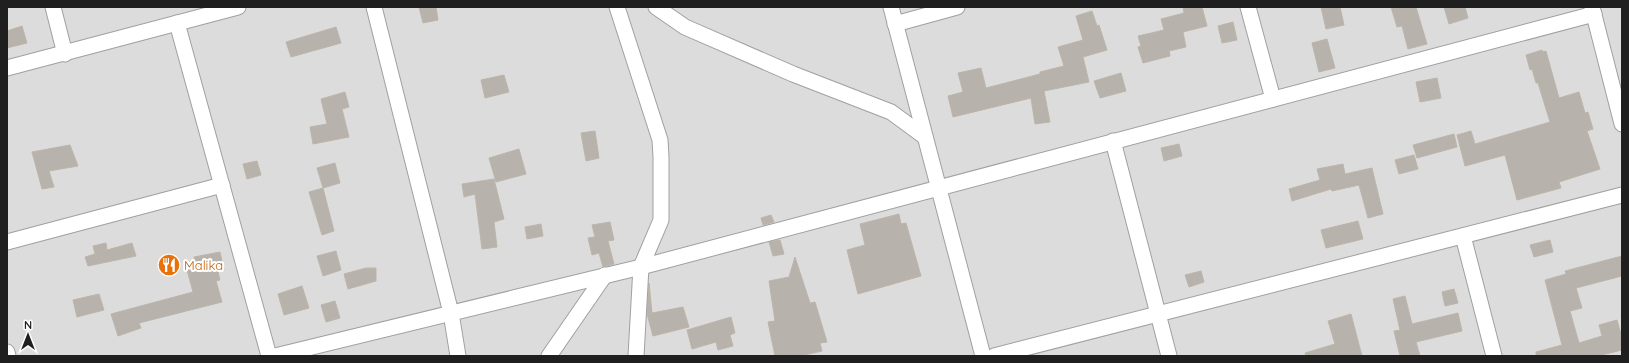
<svg xmlns="http://www.w3.org/2000/svg" width="1629" height="363" viewBox="0 0 1629 363" font-family="Quicksand,sans-serif">
<style>
.residential{fill:#dddcdc}
.building{fill:#b7b2ac;stroke:#beb5aa}
.lines{fill:none;stroke-linecap:round;stroke-linejoin:round}
.minor-casing{stroke:#a0a0a0;stroke-width:17}
.minor{stroke:#fff;stroke-width:15}
.labels{text-anchor:middle;stroke-width:4;stroke-linejoin:round;paint-order:stroke}
.food-label{font-size:13px;fill:#c56008;stroke:#fff;text-anchor:start}
</style>
<rect width="100%" height="100%" fill="#eeede6"/>
<rect class="residential" x="7" y="7" width="1615" height="349"/>
<g class="building">
<polygon points="419,7 436,7 438,20 423,23"/>
<polygon points="1183,7 1202,7 1207,26 1183,32 1186,47 1169,51 1170,56 1143,63 1138,47 1141,46 1138,36 1164,30 1161,19 1184,13"/>
<polygon points="1321,7 1340,7 1344,25 1326,29"/>
<polygon points="1391,7 1416,7 1427,44 1408,49 1402,26 1397,27"/>
<polygon points="1444,7 1465,7 1468,18 1449,24"/>
<polygon points="1092,11 1097,26 1099,25 1107,50 1083,57 1089,82 1044,91 1050,122 1035,124 1031,98 953,117 948,96 963,92 958,73 981,68 986,88 1040,74 1040,72 1064,66 1058,47 1083,40 1076,16"/>
<polygon points="1233,22 1237,40 1222,43 1218,26"/>
<polygon points="22,26 27,43 7,48 7,31"/>
<polygon points="336,27 341,43 291,57 286,42"/>
<polygon points="1327,39 1335,68 1319,72 1312,43"/>
<polygon points="1542,50 1543,52 1546,51 1559,98 1579,92 1585,113 1588,112 1593,129 1587,131 1600,169 1559,182 1561,188 1517,200 1505,155 1465,166 1457,135 1471,131 1475,144 1550,122 1538,83 1536,83 1532,69 1530,70 1526,55"/>
<polygon points="1121,73 1126,91 1100,98 1094,81"/>
<polygon points="504,75 509,92 485,98 481,80"/>
<polygon points="1437,78 1441,98 1420,102 1416,82"/>
<polygon points="345,92 349,107 342,109 349,137 313,144 310,127 327,124 321,99"/>
<polygon points="595,131 599,158 586,161 581,133"/>
<polygon points="1454,134 1457,147 1417,158 1413,145"/>
<polygon points="1179,144 1182,156 1164,161 1161,148"/>
<polygon points="70,145 78,166 49,171 54,187 42,189 32,152"/>
<polygon points="519,149 526,174 496,182 489,158"/>
<polygon points="1414,155 1418,169 1399,174 1395,160"/>
<polygon points="257,161 261,175 247,179 243,164"/>
<polygon points="335,163 340,183 323,188 317,168"/>
<polygon points="1343,164 1345,174 1372,168 1383,214 1368,218 1359,185 1332,191 1331,189 1292,201 1289,189 1320,180 1317,169"/>
<polygon points="494,179 504,219 494,222 497,247 482,249 475,194 464,197 462,184"/>
<polygon points="323,188 334,231 322,235 309,192"/>
<polygon points="899,214 901,224 906,223 921,276 858,294 847,250 865,245 860,224"/>
<polygon points="771,215 774,222 763,225 761,218"/>
<polygon points="1358,221 1363,239 1326,248 1321,230"/>
<polygon points="610,222 614,240 608,241 614,264 603,267 599,253 592,255 588,238 595,237 592,225"/>
<polygon points="541,224 543,236 527,239 525,227"/>
<polygon points="780,240 784,254 773,256 769,242"/>
<polygon points="1550,240 1553,252 1534,257 1530,245"/>
<polygon points="106,243 107,250 132,243 136,256 88,266 85,257 95,254 93,246"/>
<polygon points="336,251 341,270 323,276 317,256"/>
<polygon points="220,252 224,270 218,272 220,280 216,281 222,302 139,323 141,328 118,336 111,314 193,292 187,270 196,267 194,257"/>
<polygon points="1622,256 1622,276 1576,288 1582,308 1570,311 1579,343 1602,336 1599,325 1617,320 1620,331 1622,331 1622,350 1598,356 1536,356 1536,352 1562,345 1545,280 1566,274 1565,271"/>
<polygon points="795,257 810,303 815,302 827,342 820,343 822,351 800,356 775,356 768,322 775,321 769,281 789,277"/>
<polygon points="366,268 376,268 376,281 348,289 344,274"/>
<polygon points="1201,271 1204,282 1189,287 1185,275"/>
<polygon points="649,283 652,313 647,314"/>
<polygon points="302,286 309,308 284,315 278,294"/>
<polygon points="1454,289 1458,303 1445,306 1442,292"/>
<polygon points="99,294 104,310 77,317 73,300"/>
<polygon points="1405,296 1412,324 1458,313 1462,331 1416,342 1420,356 1400,356 1394,331 1400,330 1393,299"/>
<polygon points="335,301 340,318 326,322 321,305"/>
<polygon points="683,307 689,327 653,336 647,314"/>
<polygon points="1351,314 1362,356 1306,356 1305,353 1335,344 1328,321"/>
<polygon points="731,317 735,333 730,335 733,346 718,350 716,342 692,349 687,330"/>
</g>
<g class="lines">
<g class="minor-casing">
<g id="minor">
<polyline points="53,7 65,54"/>
<polyline points="374,7 451,313 458,356"/>
<polyline points="617,7 660,140 661,157 661,220 641,267 636,356"/>
<polyline points="656,7 685,27 793,74 891,112 925,137"/>
<polyline points="891,7 983,356"/>
<polyline points="1248,7 1273,99"/>
<polyline points="1592,7 1622,124"/>
<polyline points="177,23 269,356"/>
<polyline points="895,24 957,7"/>
<polyline points="7,68 238,7"/>
<polyline points="1113,141 1169,356"/>
<polyline points="1463,236 1494,356"/>
<polyline points="7,242 222,185"/>
<polyline points="7,352 8,356"/>
<polyline points="275,356 641,267 1594,14"/>
<polyline points="549,356 605,275"/>
<polyline points="994,356 1622,195"/>
</g>
</g>
<use href="#minor" class="minor"/>
</g>
<defs>
<g id="restaurant-disc" transform="scale(1.15)"><circle r="9.5" fill="#e8710a" stroke="#fff"/><path d="M-5-6h1v4h1v-4h1v4h1v-4h1v5L-1.5 .5V6h-2V.5L-5-1ZM5-6V6H3V1.5H1.5Q1.5-4 5-6Z" fill="#fff"/></g>
</defs>
<g fill-rule="evenodd">
<use href="#restaurant-disc" x="169" y="265"/>
</g>
<g class="labels">
<g class="food-label">
<text x="184" y="270">Malika</text>
</g>
</g>
<rect width="1629" height="363" fill="none" stroke="#1f1f1f" stroke-width="16"/>
<g transform="translate(28 335)" stroke="#ffffff" stroke-width="3" paint-order="stroke">
<path d="M0-3L7 15L0 10L-7 15Z" fill="#1f1f1f"/>
<text y="-6" font-size="11" font-weight="bold" text-anchor="middle" fill="#1f1f1f">N</text>
</g>
</svg>
